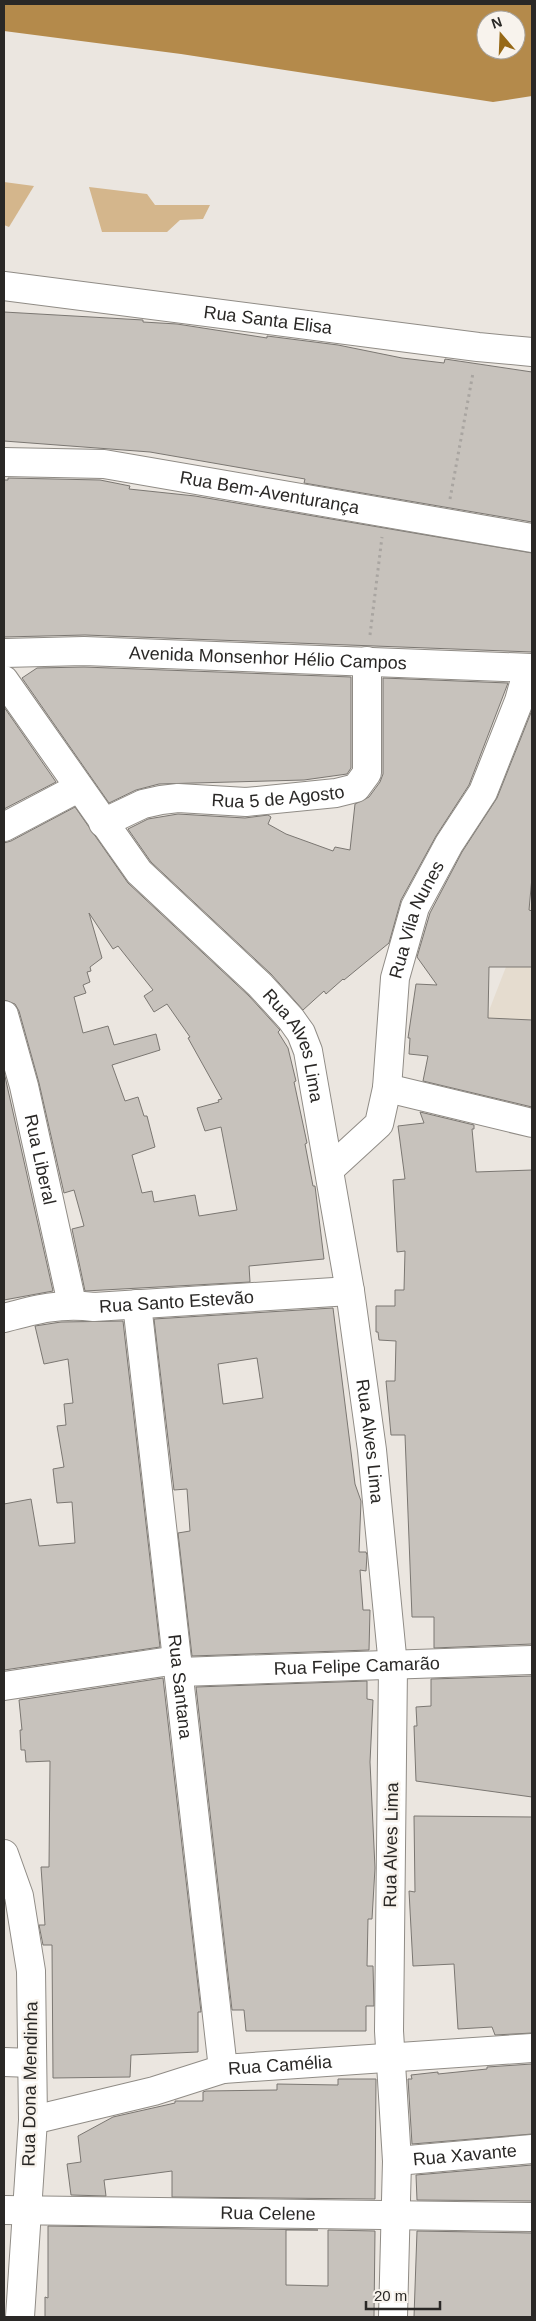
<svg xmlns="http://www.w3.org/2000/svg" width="536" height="2321" viewBox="0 0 536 2321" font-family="Helvetica,sans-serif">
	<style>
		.built { fill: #e5dccf }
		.green { fill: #d4b68c }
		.water { fill: #b48a4b; fill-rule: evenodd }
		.building { fill: #c7c2bc; stroke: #7b7772; fill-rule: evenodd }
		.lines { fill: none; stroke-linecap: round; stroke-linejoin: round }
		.minor-casing { stroke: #908c86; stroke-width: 30 }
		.major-casing { stroke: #908c86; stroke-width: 30 }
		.path { stroke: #a9a5a1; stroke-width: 3; stroke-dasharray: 2.5 4; stroke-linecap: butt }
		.minor { stroke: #fff; stroke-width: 28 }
		.major { stroke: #fff; stroke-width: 28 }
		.labels { text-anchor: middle; stroke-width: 5; stroke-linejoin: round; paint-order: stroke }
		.street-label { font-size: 18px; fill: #2a2826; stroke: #f8f3ed }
	</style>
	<rect width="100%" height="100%" fill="#ebe6e0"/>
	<path class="built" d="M 532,900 L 532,1116 L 466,1099 L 490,1008 Z"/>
	<g class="green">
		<path d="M 4,182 L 34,186 L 9,227 L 4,225 Z"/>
		<path d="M 89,187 L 147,194 L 155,205 L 210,205 L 203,219 L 180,220 L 167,232 L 102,232 Z"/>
	</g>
	<path class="water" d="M 4,4 L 532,4 L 532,96 L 493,102 L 181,54 L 4,31 ZM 486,20 L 516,20 L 516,50 L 486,50 Z"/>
	<g class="building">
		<path d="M 4,312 L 143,320 L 143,322 L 177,324 L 267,338 L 267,336 L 338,345 L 402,358 L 444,363 L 445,359 L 532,372 L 532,522 L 304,483 L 305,479 L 150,452 L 4,441 Z"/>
		<path d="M 8,478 L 100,480 L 130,486 L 129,489 L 195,496 L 532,553 L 532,652 L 85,635 L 4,637 L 4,480 L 8,480 Z"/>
		<path d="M 84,667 L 351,677 L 351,768 L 347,774 L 304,780 L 159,784 L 136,790 L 109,803 L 22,678 L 37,668 Z"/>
		<path d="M 383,678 L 508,683 L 469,785 L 436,836 L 401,900 L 389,943 L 344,980 L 343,979 L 326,994 L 324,991 L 303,1010 L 271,974 L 151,862 L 128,829 L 148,819 L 178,814 L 245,818 L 268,815 L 271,817 L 268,824 L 286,834 L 333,851 L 335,847 L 350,850 L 355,804 L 369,797 L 380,782 L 383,774 Z"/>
		<path d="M 4,707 L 56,782 L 4,809 Z"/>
		<path d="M 532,710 L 532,877 L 529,910 L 532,911 L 532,967 L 489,967 L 488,1018 L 532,1020 L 532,1107 L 423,1081 L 428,1056 L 409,1054 L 410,1038 L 408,1038 L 416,984 L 437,985 L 417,957 L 430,913 L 462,852 L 497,798 Z"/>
		<path d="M 75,807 L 128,883 L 249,996 L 280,1030 L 278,1032 L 288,1048 L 296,1081 L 294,1082 L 307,1143 L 305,1144 L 313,1186 L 315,1186 L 324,1259 L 249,1266 L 250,1282 L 85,1291 L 72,1229 L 84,1226 L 74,1190 L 64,1193 L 39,1083 L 19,1011 L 15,1004 L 4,1000 L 4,843 L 11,841 ZM 89,913 L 113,949 L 118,946 L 153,990 L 144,996 L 154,1012 L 167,1004 L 190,1037 L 188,1038 L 222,1099 L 218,1100 L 219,1102 L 197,1108 L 205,1131 L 221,1127 L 237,1210 L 199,1216 L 195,1195 L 154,1202 L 152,1191 L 142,1193 L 132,1155 L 155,1147 L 147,1116 L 144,1116 L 138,1097 L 125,1101 L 112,1065 L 160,1050 L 156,1034 L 114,1045 L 108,1026 L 83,1033 L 74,997 L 86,993 L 83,985 L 90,982 L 87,972 L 91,971 L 90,967 L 102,958 Z"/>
		<path d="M 4,1072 L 53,1291 L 4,1300 Z"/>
		<path d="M 420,1112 L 474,1125 L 474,1129 L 472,1129 L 476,1172 L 532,1170 L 532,1644 L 434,1648 L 434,1617 L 412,1617 L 405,1435 L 391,1435 L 386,1381 L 395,1381 L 396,1341 L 379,1340 L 378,1332 L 376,1332 L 376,1306 L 395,1306 L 395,1290 L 404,1290 L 405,1251 L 397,1252 L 393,1180 L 405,1179 L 398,1126 L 424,1123 Z"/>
		<path d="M 333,1308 L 355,1484 L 361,1501 L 359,1552 L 366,1552 L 367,1555 L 366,1571 L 360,1570 L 363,1610 L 370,1610 L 369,1650 L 192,1656 L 178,1533 L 190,1531 L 187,1489 L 174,1490 L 154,1319 ZM 257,1358 L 263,1398 L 223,1404 L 218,1364 Z"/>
		<path d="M 123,1321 L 160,1647 L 4,1670 L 4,1504 L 31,1499 L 39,1546 L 75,1543 L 72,1502 L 57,1503 L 53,1469 L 64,1467 L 57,1426 L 66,1425 L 64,1404 L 73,1403 L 68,1359 L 44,1364 L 35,1326 L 61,1322 Z"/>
		<path d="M 532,1676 L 532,1797 L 416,1781 L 414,1726 L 417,1726 L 416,1707 L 431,1706 L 431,1679 Z"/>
		<path d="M 163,1678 L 201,2012 L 198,2012 L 198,2052 L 131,2055 L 130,2077 L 53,2078 L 52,1945 L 43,1945 L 39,1925 L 45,1925 L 41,1867 L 49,1867 L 50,1761 L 26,1762 L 25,1750 L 21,1750 L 20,1730 L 22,1730 L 19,1700 Z"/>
		<path d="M 367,1681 L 367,1699 L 373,1700 L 370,1762 L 375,1868 L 372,1919 L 368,1919 L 367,1966 L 373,1966 L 374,2006 L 366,2006 L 366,2031 L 246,2031 L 244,2010 L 232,2010 L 196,1687 Z"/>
		<path d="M 414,1816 L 532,1817 L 532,2033 L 495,2035 L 492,2027 L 458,2029 L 454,1964 L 413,1966 L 409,1891 L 415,1892 Z"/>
		<path d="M 532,2064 L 532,2134 L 412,2144 L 408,2079 L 412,2079 L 411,2075 L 438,2072 L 438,2074 L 487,2069 L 487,2067 Z"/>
		<path d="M 338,2079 L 376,2079 L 375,2199 L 172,2197 L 172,2171 L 104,2180 L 106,2196 L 71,2195 L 67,2164 L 81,2162 L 78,2136 L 113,2117 L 175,2103 L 175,2101 L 203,2101 L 203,2092 L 206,2091 L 277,2090 L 277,2084 L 338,2085 Z"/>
		<path d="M 532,2165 L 532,2201 L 417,2200 L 416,2175 Z"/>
		<path d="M 48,2226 L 318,2230 L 286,2230 L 286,2285 L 328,2286 L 328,2230 L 375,2231 L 374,2317 L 45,2317 L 45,2297 L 48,2298 Z"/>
		<path d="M 417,2231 L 532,2233 L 532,2317 L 414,2317 Z"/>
	</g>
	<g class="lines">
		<g class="minor-casing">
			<g id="minor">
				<path id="s1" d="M 4,462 L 104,464 L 532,538"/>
				<path id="s2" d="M 4,653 L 84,651 L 532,668"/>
				<path id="s3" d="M 4,680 L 139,872 L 260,985 L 291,1019 L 301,1033 L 308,1051 L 350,1291 L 372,1450 L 393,1666 L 389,2031 L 397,2161 L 393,2317"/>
				<path id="s4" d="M 103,823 L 143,804 L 161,800 L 178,798 L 246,802 L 336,793 L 356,788 L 367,773 L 367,661"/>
				<path d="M 4,827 L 78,788"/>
				<path id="s5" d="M 4,1015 L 24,1086 L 72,1304"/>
				<path d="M 387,1088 L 532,1123"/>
				<path id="s6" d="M 330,1169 L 379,1124 L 387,1088 L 395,978 L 415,907 L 449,844 L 483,792 L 519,701 L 528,669"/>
				<path id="s7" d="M 137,1304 L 223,2069"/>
				<path id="s8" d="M 4,1318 C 37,1309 60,1303 94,1307 L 350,1291"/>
				<path id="s9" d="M 179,1672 L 532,1660"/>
				<path d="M 4,1686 L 177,1660"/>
				<path d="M 4,1854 L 19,1896 L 31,1971 L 33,2120 L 20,2317"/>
				<path d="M 4,2062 L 32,2063"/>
				<path id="s10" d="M 33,2120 L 154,2091 L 223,2069 L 532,2048"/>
				<path id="s11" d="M 397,2161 L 532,2149"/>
				<path id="s12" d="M 4,2210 L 532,2217"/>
			</g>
		</g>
		<g class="major-casing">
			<g id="major">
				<path id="s13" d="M 4,286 L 478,347 L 532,352"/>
			</g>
		</g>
		<g class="path">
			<path d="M 450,499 L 473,373"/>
			<path d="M 370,635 L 382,537"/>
		</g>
		<use href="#minor" class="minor"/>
		<use href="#major" class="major"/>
	</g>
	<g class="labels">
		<g class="street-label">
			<text dy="6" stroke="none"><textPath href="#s13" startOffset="266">Rua Santa Elisa</textPath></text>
			<text dy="6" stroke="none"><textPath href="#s1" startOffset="268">Rua Bem-Aventurança</textPath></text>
			<text dy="6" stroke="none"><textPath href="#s2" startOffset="264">Avenida Monsenhor Hélio Campos</textPath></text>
			<text dy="6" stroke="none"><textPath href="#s4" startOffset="180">Rua 5 de Agosto</textPath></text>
			<text dy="6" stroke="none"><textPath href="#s6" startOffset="276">Rua Vila Nunes</textPath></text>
			<text dy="6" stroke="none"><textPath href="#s3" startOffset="472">Rua Alves Lima</textPath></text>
			<text dy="6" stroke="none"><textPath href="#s5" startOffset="149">Rua Liberal</textPath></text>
			<text dy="6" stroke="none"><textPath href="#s8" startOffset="174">Rua Santo Estevão</textPath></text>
			<text dy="6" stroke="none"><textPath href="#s3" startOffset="878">Rua Alves Lima</textPath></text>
			<text dy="6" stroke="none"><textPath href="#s9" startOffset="178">Rua Felipe Camarão</textPath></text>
			<text dy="6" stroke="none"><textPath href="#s7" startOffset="385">Rua Santana</textPath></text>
			<text transform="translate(391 1845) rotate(-89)" y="6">Rua Alves Lima</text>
			<text dy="6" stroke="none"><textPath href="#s10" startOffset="254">Rua Camélia</textPath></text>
			<text transform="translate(30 2084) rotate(-89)" y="6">Rua Dona Mendinha</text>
			<text dy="6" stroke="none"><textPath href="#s11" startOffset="68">Rua Xavante</textPath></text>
			<text dy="6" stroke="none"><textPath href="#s12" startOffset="264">Rua Celene</textPath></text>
		</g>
	</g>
	<rect width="536" height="2321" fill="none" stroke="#2a2826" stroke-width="10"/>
	<g transform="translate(501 35) rotate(341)"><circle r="24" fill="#f8f3ed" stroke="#a6a29d"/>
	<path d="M0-4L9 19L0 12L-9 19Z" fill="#966816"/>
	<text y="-8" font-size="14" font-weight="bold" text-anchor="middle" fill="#2a2826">N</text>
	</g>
	<path d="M366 2301v8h74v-8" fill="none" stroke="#2a2826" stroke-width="2.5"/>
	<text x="374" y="2301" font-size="15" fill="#2a2826" stroke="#f8f3ed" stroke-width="4" paint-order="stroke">20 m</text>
</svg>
